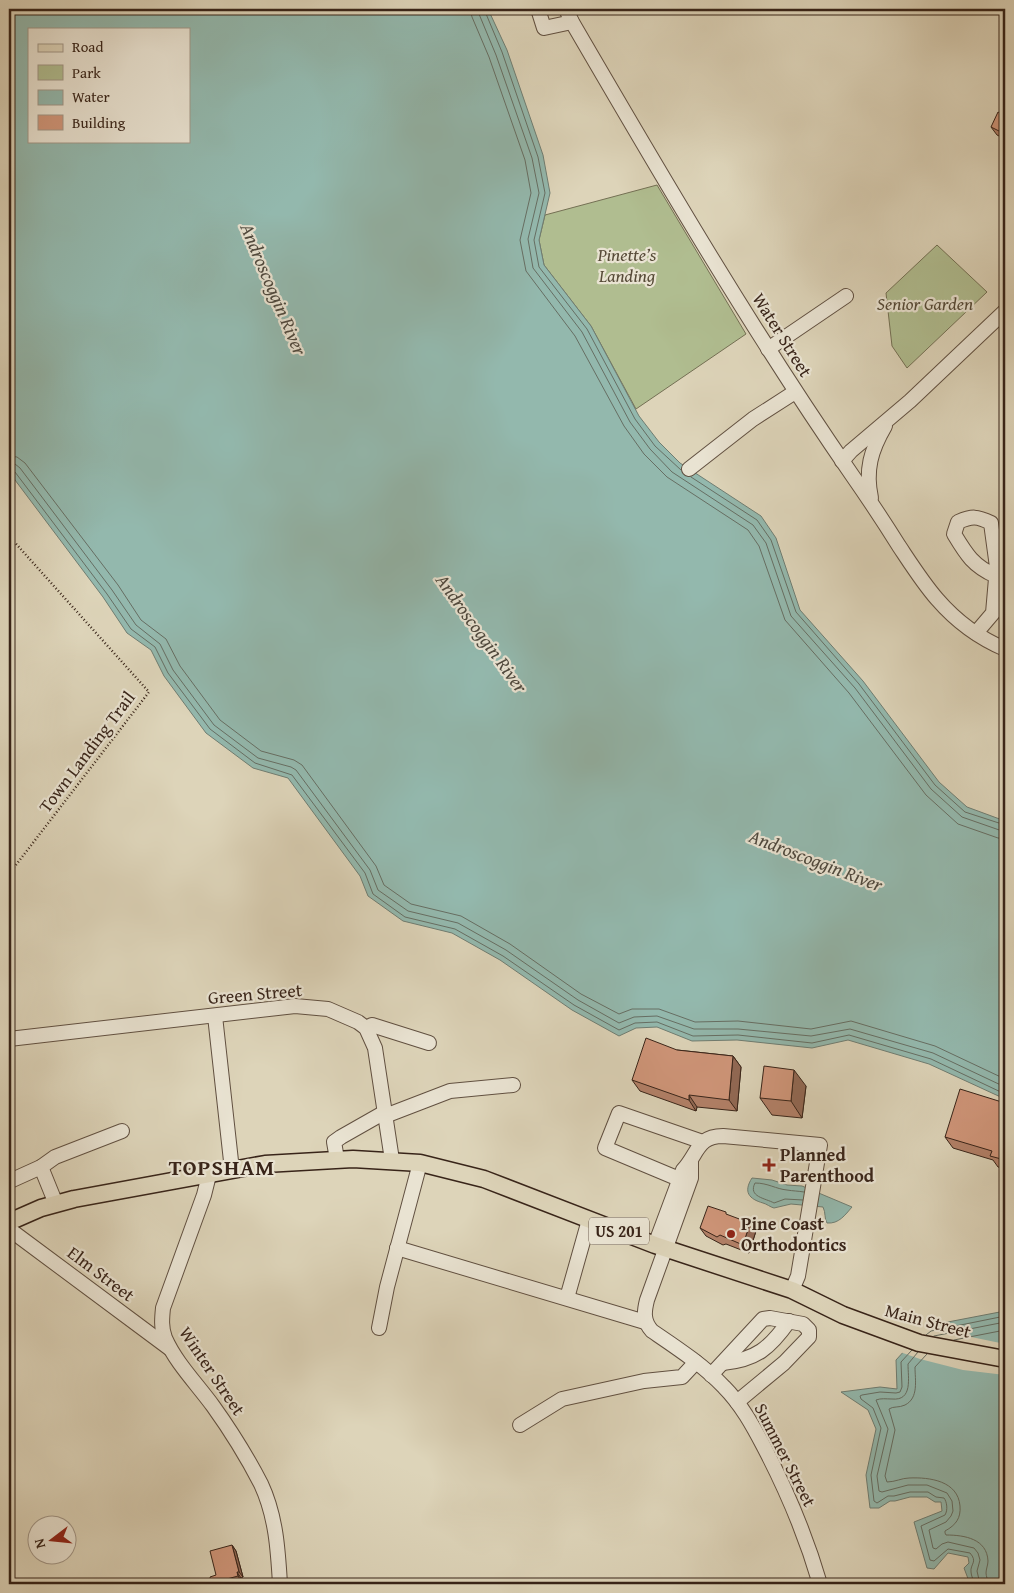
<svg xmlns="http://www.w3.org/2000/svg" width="1014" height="1593" viewBox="0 0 1014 1593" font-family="'Gentium Book Plus',serif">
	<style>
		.green { fill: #b0bd90; stroke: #747054 }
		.water { fill: #93b8ad; stroke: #6f7d72; fill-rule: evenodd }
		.pier { fill: #ddd4b9 }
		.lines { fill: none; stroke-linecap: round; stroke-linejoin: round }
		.shore { stroke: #666e63; stroke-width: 1 }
		.minor-casing { stroke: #615041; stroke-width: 16 }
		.major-casing { stroke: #382419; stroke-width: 19 }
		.path { stroke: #382419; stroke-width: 2.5; stroke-dasharray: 1 2.5; stroke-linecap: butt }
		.minor { stroke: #e9e3d2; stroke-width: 14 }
		.major { stroke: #ddd4b9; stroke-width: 16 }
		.wall { fill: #b38169; stroke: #382419 }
		.shaded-wall { fill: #926955; stroke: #382419 }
		.building { fill: #d0967a; stroke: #382419 }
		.poi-dot { fill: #8f2418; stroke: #e9e3d2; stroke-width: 2 }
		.labels { text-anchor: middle; stroke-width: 4.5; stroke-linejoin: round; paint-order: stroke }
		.shield { fill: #e9e3d2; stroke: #6d5d50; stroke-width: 1 }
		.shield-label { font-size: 16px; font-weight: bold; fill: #382419 }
		.park-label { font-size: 18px; font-style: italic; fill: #564a37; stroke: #e9e3d2 }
		.street-label { font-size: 18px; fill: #382419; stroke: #e9e3d2 }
		.poi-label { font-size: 18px; font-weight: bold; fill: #382419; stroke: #e9e3d2; text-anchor: start }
		.water-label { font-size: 19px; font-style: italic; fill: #4f493e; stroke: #e9e3d2 }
		.district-label { font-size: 22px; font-weight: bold; letter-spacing: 1px; fill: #382419; stroke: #e9e3d2 }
	</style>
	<rect width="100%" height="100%" fill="#ddd4b9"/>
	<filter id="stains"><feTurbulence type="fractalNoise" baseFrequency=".004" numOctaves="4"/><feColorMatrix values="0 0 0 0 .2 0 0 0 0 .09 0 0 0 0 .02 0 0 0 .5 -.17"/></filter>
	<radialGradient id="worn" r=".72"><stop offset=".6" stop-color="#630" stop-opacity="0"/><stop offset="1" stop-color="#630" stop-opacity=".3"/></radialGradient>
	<g class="green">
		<path d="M 657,185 L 746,334 L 636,409 L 591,326 L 544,265 L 539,240 L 545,215 Z"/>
		<path d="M 937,245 L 987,292 L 907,368 L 892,346 L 886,293 Z"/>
	</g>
	<g class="water">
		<path d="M 9,9 L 488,9 L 507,50 L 543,155 L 550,193 L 539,240 L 544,265 L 591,326 L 639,416 L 659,442 L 680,463 L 761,516 L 776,538 L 800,610 L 863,681 L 939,782 L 967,807 L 1005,821 L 1005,1099 L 929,1064 L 848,1040 L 812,1048 L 737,1040 L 692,1041 L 657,1027 L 636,1028 L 619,1036 L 572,1010 L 500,960 L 452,933 L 403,921 L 368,896 L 360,876 L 288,778 L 253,768 L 206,733 L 164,676 L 151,650 L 127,633 L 103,597 L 9,472 ZM 29,29 L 189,29 L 189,141 L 29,141 Z"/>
		<path d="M 752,1178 L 772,1180 L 787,1185 L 802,1186 L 852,1207 C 845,1215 839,1224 827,1223 C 824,1218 826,1213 823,1207 L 791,1204 L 774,1208 C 770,1207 767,1204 763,1203 C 749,1199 743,1192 752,1178 Z"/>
		<path d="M 1005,1311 L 1005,1584 L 970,1584 L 964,1568 L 969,1563 L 968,1557 L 948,1553 L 934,1569 L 927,1568 L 914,1522 L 942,1511 L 941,1502 L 935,1502 L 927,1497 L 910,1497 L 895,1501 L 890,1501 L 879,1508 L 870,1508 L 866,1475 L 876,1429 L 868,1410 L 841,1392 L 880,1387 L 897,1389 L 896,1360 L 927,1326 Z"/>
	</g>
	<path class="pier" d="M 923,1327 L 1005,1344 L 1005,1375 L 963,1370 L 920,1359 L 900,1352 Z"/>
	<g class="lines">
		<g class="shore">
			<path d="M 470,9 L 472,17 L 489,57 L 525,160 L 531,193 L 520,240 L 526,271 L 575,336 L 624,426 L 644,454 L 667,477 L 748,530 L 759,546 L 785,620 L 849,693 L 926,795 L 958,824 L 998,838 L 1005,839"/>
			<path d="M 478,9 L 479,14 L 496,55 L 532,158 L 539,193 L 528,239 L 533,268 L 582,332 L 630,422 L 650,449 L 672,472 L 753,525 L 766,543 L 791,616 L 855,688 L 931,789 L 962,817 L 1005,832"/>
			<path d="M 484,9 L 502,52 L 538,157 L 545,193 L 534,240 L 539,267 L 587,329 L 635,419 L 655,446 L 681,470"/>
			<path d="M 9,456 L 17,457 L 25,463 L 118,585 L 141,620 L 166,639 L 180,666 L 220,720 L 261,751 L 294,760 L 302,765 L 376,866 L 384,885 L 411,904 L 461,916 L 510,944 L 581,994 L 619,1014 L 632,1009 L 659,1009 L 695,1022 L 738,1021 L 811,1029 L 851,1021 L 935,1046 L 1005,1079"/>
			<path d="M 9,464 L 15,464 L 20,468 L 112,590 L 136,625 L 160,644 L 173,670 L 214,725 L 258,758 L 291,767 L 296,770 L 370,870 L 378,890 L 408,911 L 458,923 L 506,950 L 578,1000 L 619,1023 L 634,1017 L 657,1016 L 694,1029 L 738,1029 L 811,1036 L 850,1029 L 933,1053 L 1005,1087"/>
			<path d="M 9,470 L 15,472 L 107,594 L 131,629 L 155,647 L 168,673 L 210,729 L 255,763 L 292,775 L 365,873 L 373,894 L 405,917 L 455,929 L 503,956 L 574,1005 L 619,1030 L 635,1023 L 657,1022 L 693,1036 L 738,1035 L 812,1043 L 849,1035 L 931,1059 L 1005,1094"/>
			<path d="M 691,477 L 757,520 L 771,540 L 796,612 L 859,684 L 935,785 L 965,812 L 1005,825"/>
			<path d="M 803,1200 L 785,1199 L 774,1203 C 765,1198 748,1197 755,1183 C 768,1183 776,1189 787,1190 C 793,1191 798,1191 804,1192"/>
			<path d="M 926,1335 L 931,1331 L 1005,1316"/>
			<path d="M 934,1336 L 1005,1322"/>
			<path d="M 954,1340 L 1005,1330"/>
			<path d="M 912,1350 L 901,1362 L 902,1387 L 900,1392 L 896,1393 L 880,1392 L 862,1395 L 860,1396 L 861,1399 L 873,1408 L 881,1428 L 871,1475 L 874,1501 L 877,1503 L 888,1496 L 894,1496 L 910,1492 L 928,1492 L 936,1497 L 944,1498 C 947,1502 948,1510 945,1515 L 921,1526 L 930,1560 L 934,1561 L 948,1549 L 970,1553 C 978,1562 970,1564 971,1572 C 971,1576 974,1580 974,1584"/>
			<path d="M 918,1352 L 908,1364 C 908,1378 913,1401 892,1399 C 886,1399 881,1398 876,1400 L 888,1429 L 877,1476 L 879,1491 L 882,1492 L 908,1485 L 927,1485 L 947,1493 L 952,1501 L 953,1511 L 951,1516 L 946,1522 L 929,1530 L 933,1548 L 936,1549 L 942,1544 L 948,1542 L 974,1548 L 978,1553 L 980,1560 L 977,1571 L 980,1584"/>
			<path d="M 927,1354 L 915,1367 C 915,1380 919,1398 905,1405 C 899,1408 893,1406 889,1409 L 895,1430 L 885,1476 L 887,1482 C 895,1482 902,1478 909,1478 C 930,1477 958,1481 960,1506 C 961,1518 956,1525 945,1531 L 945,1533 L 946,1535 C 965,1535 987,1539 988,1561 C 988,1565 986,1569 986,1573 C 986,1576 988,1580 988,1584"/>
		</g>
		<g class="minor-casing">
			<g id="minor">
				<path d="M 538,9 L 544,28 L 572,22"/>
				<path d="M 566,9 L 572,22 C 661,175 751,329 852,475 C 868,498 884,522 899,546 C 911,564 923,583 937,599 C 956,621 979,638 1005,649"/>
				<path d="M 768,349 L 846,296"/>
				<path d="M 842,461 L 851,451 L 910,401 L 1005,311"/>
				<path d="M 689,469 L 753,419 L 795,392"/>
				<path d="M 871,498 C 865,470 871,450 885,426"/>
				<path d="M 976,633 L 993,613 L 997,567 L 991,523 C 977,516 972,516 958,522 L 954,534 C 966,554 973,566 996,576"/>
				<path d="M 215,1016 L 232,1170"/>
				<path d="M 366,1028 L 372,1025 L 429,1043"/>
				<path d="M 9,1039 L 295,1006 L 328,1009 L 358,1022 L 366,1028 L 375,1048 L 392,1160"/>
				<path d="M 385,1116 L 450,1091 L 513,1085"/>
				<path d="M 337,1159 L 334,1142 L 341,1137 L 385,1112"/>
				<path d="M 691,1162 L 691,1178 L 647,1300 C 644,1312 643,1321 652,1331 C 677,1348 703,1365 724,1387 C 741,1404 753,1426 764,1447 C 787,1491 806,1536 820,1584"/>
				<path d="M 41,1167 L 56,1204"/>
				<path d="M 209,1175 L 204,1195 L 163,1308 C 162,1318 161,1328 165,1338 C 176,1363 197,1384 213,1406 C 231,1431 247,1457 261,1484 C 276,1516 278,1550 280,1584"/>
				<path d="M 679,1179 L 605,1148 L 619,1113 L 703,1142"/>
				<path d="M 10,1181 L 41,1167 L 55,1157 L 122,1131"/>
				<path d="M 9,1229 L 169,1348"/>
				<path d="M 655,1245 L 683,1170 C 698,1154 697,1136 723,1136 L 820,1145 L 798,1276 L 792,1290"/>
				<path d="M 397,1248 L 645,1322"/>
				<path d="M 567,1298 L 589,1220"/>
				<path d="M 379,1328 L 387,1287 L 420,1163"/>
				<path d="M 723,1363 C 756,1360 770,1348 789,1321"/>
				<path d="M 711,1375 L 763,1319 L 770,1318 L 803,1324 L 809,1330 L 809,1337 L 784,1363 L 737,1402"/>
				<path d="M 520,1425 L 562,1399 L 644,1381 L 682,1377 L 696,1362"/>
			</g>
		</g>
		<g class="major-casing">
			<path id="major" d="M 9,1222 L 41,1208 L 74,1199 L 265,1164 L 353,1159 L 420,1163 L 484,1179 L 655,1245 L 792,1290 L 843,1315 L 919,1343 L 1005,1359"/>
		</g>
		<path class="path" d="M 9,536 L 149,692 L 9,874"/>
		<use href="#minor" class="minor"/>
		<use href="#major" class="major"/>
	</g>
	<g class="wall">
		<path d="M 1005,116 L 1005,139 L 997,135 L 991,127 Z"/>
		<path d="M 677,1050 L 733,1056 L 741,1067 L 737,1111 L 697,1107 L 696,1111 L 640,1091 L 632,1080 Z"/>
		<path d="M 806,1086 L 802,1118 L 772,1115 L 760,1098 Z"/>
		<path d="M 1005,1103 L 1005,1169 L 998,1167 L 993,1160 L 953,1148 L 945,1137 Z"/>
		<path d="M 727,1215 L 756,1231 L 749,1253 L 726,1244 L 723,1245 L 706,1236 L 700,1228 Z"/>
		<path d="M 232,1545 L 236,1551 L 243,1577 L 241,1578 L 242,1582 L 233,1584 L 212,1584 Z"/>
	</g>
	<g class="shaded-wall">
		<path d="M 733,1056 L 741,1067 L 737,1111 L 729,1100 Z"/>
		<path d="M 794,1070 L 806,1086 L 802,1118 L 791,1101 Z"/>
		<path d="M 689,1095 L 697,1107 L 696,1111 L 689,1100 Z"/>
		<path d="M 9,1139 L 13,1145 L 9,1152 Z"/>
		<path d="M 750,1223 L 756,1231 L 749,1253 L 743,1245 Z"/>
		<path d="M 232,1545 L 236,1551 L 243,1577 L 239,1572 Z"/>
		<path d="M 237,1572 L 241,1578 L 242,1582 L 238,1576 Z"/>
	</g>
	<g class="building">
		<path d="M 998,112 L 1005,116 L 1005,134 L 991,127 Z"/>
		<path d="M 646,1038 L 677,1050 L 733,1056 L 729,1100 L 689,1095 L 689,1100 L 632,1080 Z"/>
		<path d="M 764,1066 L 794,1070 L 791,1101 L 760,1098 Z"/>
		<path d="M 960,1089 L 1005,1103 L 1005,1160 L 990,1156 L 992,1151 L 945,1137 Z"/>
		<path d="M 708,1206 L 726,1212 L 726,1214 L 750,1223 L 743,1245 L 720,1235 L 717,1237 L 700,1228 Z"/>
		<path d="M 232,1545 L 239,1572 L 237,1572 L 238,1576 L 227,1579 L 229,1584 L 212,1584 L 210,1577 L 216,1575 L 210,1551 Z"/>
	</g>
	<g class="poi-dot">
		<path d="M766.5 1157.5h5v5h5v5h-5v5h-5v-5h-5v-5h5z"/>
		<circle cx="731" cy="1234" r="5"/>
	</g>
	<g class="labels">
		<rect class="shield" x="589" y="1217.5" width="60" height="27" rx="4"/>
		<g class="shield-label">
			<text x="619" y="1237">US 201</text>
		</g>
		<g class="park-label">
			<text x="627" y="261">Pinette’s<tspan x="627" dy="21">Landing</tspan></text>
			<text x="925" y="310">Senior Garden</text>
		</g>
		<g class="street-label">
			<text transform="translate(782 335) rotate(58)" y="6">Water Street</text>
			<text transform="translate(87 752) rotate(-53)" y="6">Town Landing Trail</text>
			<text transform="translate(255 994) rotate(-5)" y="6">Green Street</text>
			<text transform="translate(101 1274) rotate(37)" y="6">Elm Street</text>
			<text transform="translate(928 1321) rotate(15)" y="6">Main Street</text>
			<text transform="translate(212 1371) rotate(56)" y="6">Winter Street</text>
			<text transform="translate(785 1455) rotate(63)" y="6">Summer Street</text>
		</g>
		<g class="poi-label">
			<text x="780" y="1161">Planned<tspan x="780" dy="21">Parenthood</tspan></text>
			<text x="741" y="1230">Pine Coast<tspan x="741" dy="21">Orthodontics</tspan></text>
		</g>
		<g class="water-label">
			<text transform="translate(274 289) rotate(67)" y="7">Androscoggin River</text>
			<text transform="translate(482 633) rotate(54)" y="7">Androscoggin River</text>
			<text transform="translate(816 860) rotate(21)" y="7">Androscoggin River</text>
		</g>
		<g class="district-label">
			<text x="222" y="1175">TOPSHAM</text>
		</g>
	</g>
	<rect width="1014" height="1593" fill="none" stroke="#ddd4b9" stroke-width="30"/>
	<rect x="10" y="10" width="994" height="1573" fill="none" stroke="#382419" stroke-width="2.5"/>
	<rect x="15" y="15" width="984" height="1563" fill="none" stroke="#382419"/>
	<rect x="28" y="28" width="162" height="115" fill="#e9e3d2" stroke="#a29788"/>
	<rect x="38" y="44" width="25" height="8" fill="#ddd4b9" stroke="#a29788"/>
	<text x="72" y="52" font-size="15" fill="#382419">Road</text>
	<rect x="38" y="65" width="25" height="15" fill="#b0bd90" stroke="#a29788"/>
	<text x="72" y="78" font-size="15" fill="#382419">Park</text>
	<rect x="38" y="90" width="25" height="15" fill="#93b8ad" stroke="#a29788"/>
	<text x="72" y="102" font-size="15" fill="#382419">Water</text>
	<rect x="38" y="115" width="25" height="15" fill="#d0967a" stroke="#a29788"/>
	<text x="72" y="128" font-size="15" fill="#382419">Building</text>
	<g transform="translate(52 1540) rotate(254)"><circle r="24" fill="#e9e3d2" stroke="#a29788"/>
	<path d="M0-4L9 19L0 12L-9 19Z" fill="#8f2418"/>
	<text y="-8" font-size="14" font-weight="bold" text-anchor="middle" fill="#382419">N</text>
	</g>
	<rect width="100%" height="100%" filter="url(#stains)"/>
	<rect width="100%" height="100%" fill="url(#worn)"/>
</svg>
